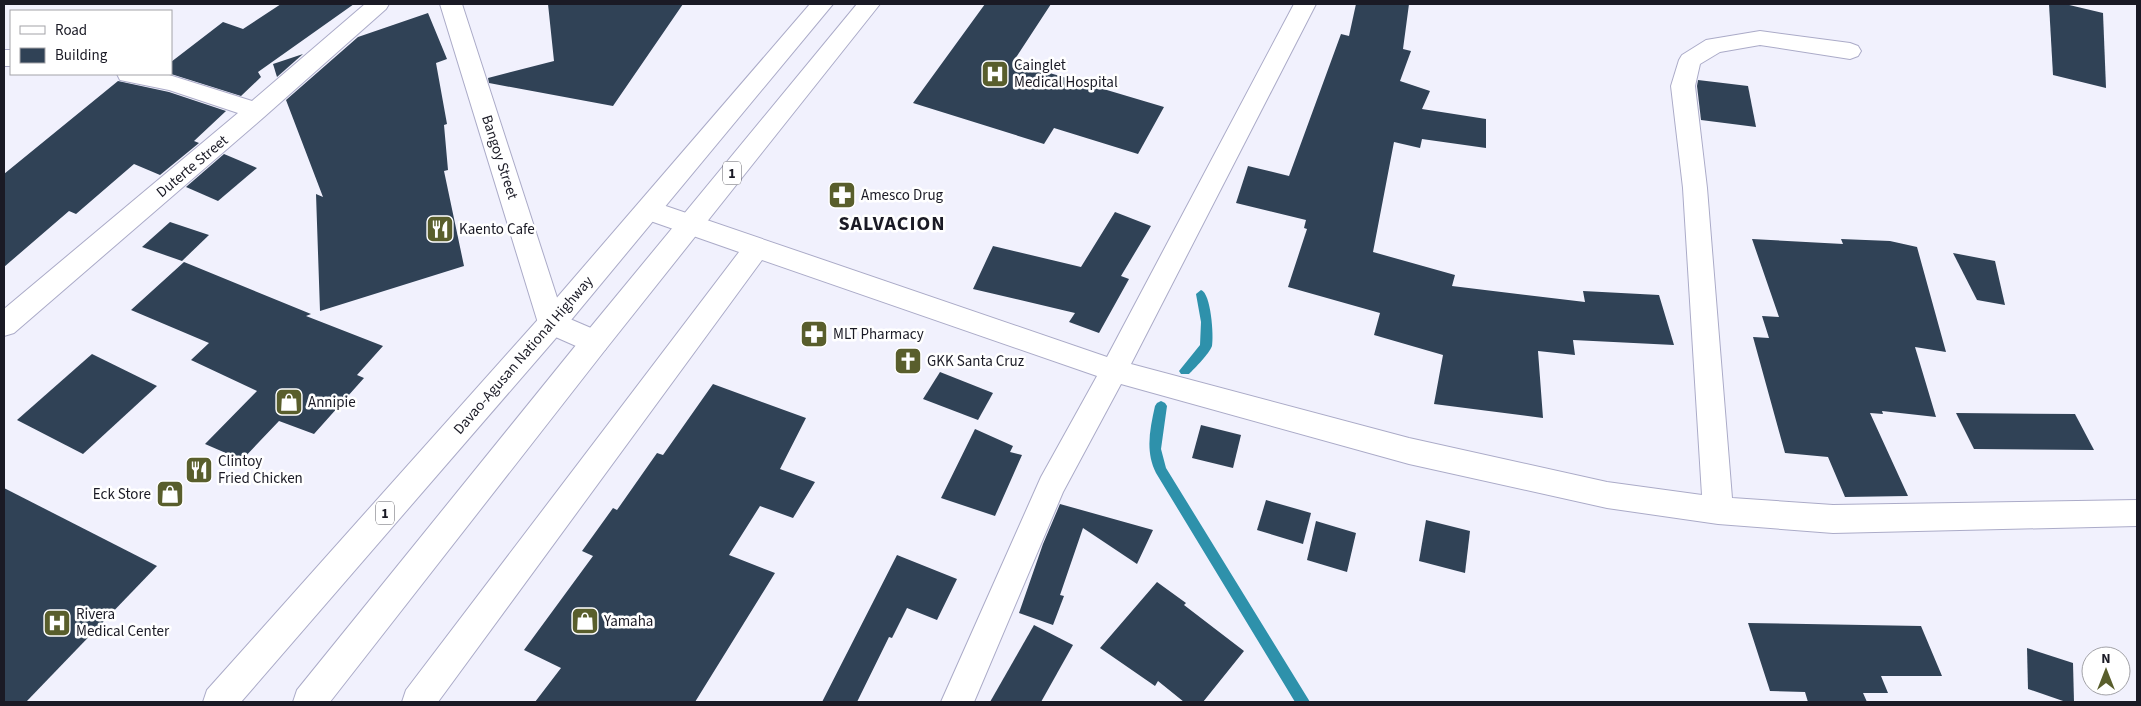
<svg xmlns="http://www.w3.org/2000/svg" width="2141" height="706" viewBox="0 0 2141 706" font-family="'Source Sans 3',sans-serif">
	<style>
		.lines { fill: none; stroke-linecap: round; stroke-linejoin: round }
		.stream { fill: #2e91ab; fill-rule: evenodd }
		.building { fill: #304256 }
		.minor-casing { stroke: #ababc8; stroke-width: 2 }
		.highway-casing { stroke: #ababc8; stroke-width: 2 }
		.minor { fill: #fff; fill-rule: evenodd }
		.highway { fill: #fff; fill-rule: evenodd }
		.labels { text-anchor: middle; stroke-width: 5; stroke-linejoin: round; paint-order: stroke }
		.shield { fill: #fff; stroke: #5f5f66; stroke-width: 1 }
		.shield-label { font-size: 14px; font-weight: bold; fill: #1a1a25 }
		.poi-label { font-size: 15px; fill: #1a1a25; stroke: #fff; text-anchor: start }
		.street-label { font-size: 15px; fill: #1a1a25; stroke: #fff }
		.district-label { font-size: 20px; font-weight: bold; letter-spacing: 1px; fill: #1a1a25; stroke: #fff }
	</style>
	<rect width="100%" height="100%" fill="#f1f1fd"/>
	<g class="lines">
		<g class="stream">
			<path d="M 1201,290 C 1211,293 1214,336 1212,346 C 1209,354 1195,368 1189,374 L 1181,374 L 1179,371 L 1200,345 L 1201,322 L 1196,294 Z"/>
			<path d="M 1161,401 L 1165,403 L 1167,406 L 1161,449 L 1166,468 L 1310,702 L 1295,702 L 1156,473 C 1145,451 1150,429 1155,406 L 1157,403 Z"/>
		</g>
	</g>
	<g class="building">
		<path d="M 281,4 L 354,4 L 258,72 L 261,77 L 241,96 L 171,74 L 171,62 L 223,22 L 243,29 Z"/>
		<path d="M 548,4 L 683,4 L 613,106 L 489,83 L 488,78 L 554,61 Z"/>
		<path d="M 985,4 L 1051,4 L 1013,62 L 1164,107 L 1138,154 L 1054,128 L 1044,144 L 913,103 Z"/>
		<path d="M 1356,4 L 1409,4 L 1403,49 L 1411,51 L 1400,81 L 1430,91 L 1422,109 L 1486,119 L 1486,148 L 1422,139 L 1420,148 L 1394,142 L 1373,252 L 1455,275 L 1452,286 L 1585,302 L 1583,291 L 1659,295 L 1674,345 L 1573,340 L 1575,355 L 1538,351 L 1543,418 L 1434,404 L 1443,355 L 1374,335 L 1380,313 L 1288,287 L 1307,229 L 1304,228 L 1306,220 L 1236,203 L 1248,166 L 1289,176 L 1341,34 L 1349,36 Z"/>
		<path d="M 2049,4 L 2065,4 L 2103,13 L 2106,88 L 2053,75 Z"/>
		<path d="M 428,13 L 447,59 L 436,63 L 447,124 L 444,125 L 448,170 L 444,171 L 464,266 L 320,311 L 316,194 L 323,197 L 286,100 L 358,37 Z"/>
		<path d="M 303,54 L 277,77 L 273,64 Z"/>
		<path d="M 1698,80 L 1748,86 L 1756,127 L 1701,120 L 1697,86 Z"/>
		<path d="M 118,81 L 169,92 L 226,111 L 194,141 L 199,143 L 160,175 L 134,164 L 76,214 L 69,211 L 4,267 L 4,174 Z"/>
		<path d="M 224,154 L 257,168 L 218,201 L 186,187 Z"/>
		<path d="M 1115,212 L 1151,226 L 1121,276 L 1129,279 L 1099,333 L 1069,322 L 1075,313 L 973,289 L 993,246 L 1081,267 Z"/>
		<path d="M 170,222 L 209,235 L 182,261 L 142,247 Z"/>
		<path d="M 1752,239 L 1843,244 L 1841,239 L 1890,241 L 1917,247 L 1946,352 L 1915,347 L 1936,417 L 1882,411 L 1883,414 L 1870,413 L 1908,496 L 1845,497 L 1828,457 L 1785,453 L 1753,337 L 1769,338 L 1762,316 L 1779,317 Z"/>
		<path d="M 1953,253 L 1995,261 L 2005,305 L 1977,300 Z"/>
		<path d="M 184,262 L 311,314 L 306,316 L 383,346 L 357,375 L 364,378 L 314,434 L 279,421 L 242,460 L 205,444 L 257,391 L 191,360 L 209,343 L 131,310 Z"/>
		<path d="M 92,354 L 157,386 L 83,454 L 17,420 Z"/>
		<path d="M 940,372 L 993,393 L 978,420 L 923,399 Z"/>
		<path d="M 713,384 L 806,418 L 780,469 L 815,482 L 793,518 L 760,506 L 729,555 L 775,573 L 695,702 L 535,702 L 561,668 L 524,650 L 593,556 L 582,551 L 613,508 L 617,510 L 657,453 L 663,455 Z"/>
		<path d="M 1956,413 L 2075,414 L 2094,450 L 1974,449 Z"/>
		<path d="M 1201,425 L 1241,435 L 1233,468 L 1192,458 Z"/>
		<path d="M 975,429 L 1013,446 L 1010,452 L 1022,455 L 995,516 L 941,498 Z"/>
		<path d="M 4,488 L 157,566 L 26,702 L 4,702 Z"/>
		<path d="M 1266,500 L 1311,513 L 1303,544 L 1257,530 Z"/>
		<path d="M 1060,504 L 1153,530 L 1137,564 L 1083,528 L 1060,595 L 1064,596 L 1053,625 L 1019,613 L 1043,544 Z"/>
		<path d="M 1426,520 L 1470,531 L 1465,573 L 1419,561 Z"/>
		<path d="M 1316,521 L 1356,533 L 1347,572 L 1307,560 Z"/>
		<path d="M 897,555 L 957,579 L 937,620 L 907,608 L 892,638 L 889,637 L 857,702 L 822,702 Z"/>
		<path d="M 1157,582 L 1186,603 L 1184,605 L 1244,651 L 1203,702 L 1184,702 L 1158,681 L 1155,686 L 1100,648 Z"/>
		<path d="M 1748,623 L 1921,626 L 1942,676 L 1881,676 L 1888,693 L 1863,693 L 1867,702 L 1808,702 L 1805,692 L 1770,691 Z"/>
		<path d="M 1034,625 L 1073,645 L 1041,702 L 990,702 Z"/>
		<path d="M 2027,648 L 2073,663 L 2074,702 L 2066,702 L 2028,689 Z"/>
	</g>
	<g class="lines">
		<g class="minor-casing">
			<g id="minor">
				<path d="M 365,4 L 389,4 L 386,9 L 264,117 L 14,333 L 4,336 L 4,309 L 238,113 L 169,90 L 120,80 L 117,74 L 166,74 L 252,101 Z"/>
				<path d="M 440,4 L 462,4 L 563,316 L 605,334 L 609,342 L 605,350 L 595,353 L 585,350 L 542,331 L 538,323 Z"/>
				<path d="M 1294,4 L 1316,4 L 1131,364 L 1409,438 L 1607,482 L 1702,495 L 1683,188 L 1671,86 L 1679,60 L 1682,55 L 1706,40 L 1760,31 L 1850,43 L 1858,46 L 1861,51 L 1858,56 L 1850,59 L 1760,45 L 1720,52 L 1700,64 L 1695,86 L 1707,188 L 1732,498 L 1833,505 L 2137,500 L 2137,526 L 1833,533 L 1718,524 L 1607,508 L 1409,464 L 1121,384 L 1063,492 L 974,702 L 941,702 L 1041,477 L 1097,376 L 762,260 L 438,702 L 402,702 L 406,690 L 739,252 L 639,217 L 635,210 L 639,203 L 648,201 L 657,203 L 1107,357 Z"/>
				<rect x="4" y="50" width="7" height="16"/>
			</g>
		</g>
		<g class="highway-casing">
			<g id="highway">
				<path d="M 810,4 L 833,4 L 562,331 L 241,702 L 203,702 L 207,690 L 542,315 Z"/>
				<path d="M 857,4 L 880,4 L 605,350 L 330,702 L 293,702 L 297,690 L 585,334 Z"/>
			</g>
		</g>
		<use href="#minor" class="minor"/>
		<use href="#highway" class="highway"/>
	</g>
	<defs>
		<g id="hospital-square" transform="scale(1.4375)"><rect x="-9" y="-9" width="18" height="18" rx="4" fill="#595e2c" stroke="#fff"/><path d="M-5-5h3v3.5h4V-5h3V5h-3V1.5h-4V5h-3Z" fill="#fff"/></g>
		<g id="pharmacy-square" transform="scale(1.4375)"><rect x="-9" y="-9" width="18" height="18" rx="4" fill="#595e2c" stroke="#fff"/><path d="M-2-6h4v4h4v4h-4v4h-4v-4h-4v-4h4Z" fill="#fff"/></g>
		<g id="restaurant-square" transform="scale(1.4375)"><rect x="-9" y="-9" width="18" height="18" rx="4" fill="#595e2c" stroke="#fff"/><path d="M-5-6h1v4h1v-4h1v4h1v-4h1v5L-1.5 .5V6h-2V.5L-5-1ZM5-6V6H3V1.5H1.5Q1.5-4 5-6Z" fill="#fff"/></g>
		<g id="church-square" transform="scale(1.4375)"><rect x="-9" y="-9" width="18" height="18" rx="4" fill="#595e2c" stroke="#fff"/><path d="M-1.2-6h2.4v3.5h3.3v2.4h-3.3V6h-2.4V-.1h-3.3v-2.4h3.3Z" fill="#fff"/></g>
		<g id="shop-square" transform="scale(1.4375)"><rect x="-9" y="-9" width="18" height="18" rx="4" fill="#595e2c" stroke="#fff"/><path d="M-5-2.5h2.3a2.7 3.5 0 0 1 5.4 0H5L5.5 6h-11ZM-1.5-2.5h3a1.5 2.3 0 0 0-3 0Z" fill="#fff"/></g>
	</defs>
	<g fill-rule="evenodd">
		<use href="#hospital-square" x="995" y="74"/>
		<use href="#pharmacy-square" x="842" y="195"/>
		<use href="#restaurant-square" x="440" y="229"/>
		<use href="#pharmacy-square" x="814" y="334"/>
		<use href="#church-square" x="908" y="361"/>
		<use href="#shop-square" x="289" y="402"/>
		<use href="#restaurant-square" x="199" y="470"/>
		<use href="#shop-square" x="170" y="494"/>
		<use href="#shop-square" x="585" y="621"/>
		<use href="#hospital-square" x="57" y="623"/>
	</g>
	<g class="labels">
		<g class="shield">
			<rect x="723" y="161.5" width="18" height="23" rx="4"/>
			<rect x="376" y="501.5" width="18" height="23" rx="4"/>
		</g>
		<g class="shield-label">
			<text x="732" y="178">1</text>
			<text x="385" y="518">1</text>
		</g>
		<g class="poi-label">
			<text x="1014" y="70">Cainglet<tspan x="1014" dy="17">Medical Hospital</tspan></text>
			<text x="861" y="200">Amesco Drug</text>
			<text x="459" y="234">Kaento Cafe</text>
			<text x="833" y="339">MLT Pharmacy</text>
			<text x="927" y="366">GKK Santa Cruz</text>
			<text x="308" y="407">Annipie</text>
			<text x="218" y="466">Clintoy<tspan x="218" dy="17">Fried Chicken</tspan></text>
			<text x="151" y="499" text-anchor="end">Eck Store</text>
			<text x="76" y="619">Rivera<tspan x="76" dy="17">Medical Center</tspan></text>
			<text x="604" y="626">Yamaha</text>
		</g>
		<g class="street-label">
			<text transform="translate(500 157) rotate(72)" y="5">Bangoy Street</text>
			<text transform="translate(192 166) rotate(-40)" y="5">Duterte Street</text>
			<text transform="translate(523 355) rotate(-49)" y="5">Davao-Agusan National Highway</text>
		</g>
		<g class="district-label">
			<text x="892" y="230">SALVACION</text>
		</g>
	</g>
	<rect width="2141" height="706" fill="none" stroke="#1a1a25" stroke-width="10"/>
	<rect x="10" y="10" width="162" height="65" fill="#ffffff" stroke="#a3a3a8"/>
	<rect x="20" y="26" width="25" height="8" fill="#ffffff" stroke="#a3a3a8"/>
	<text x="55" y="35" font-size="15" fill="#1a1a25">Road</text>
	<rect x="20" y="48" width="25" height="15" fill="#304256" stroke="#a3a3a8"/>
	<text x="55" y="60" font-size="15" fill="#1a1a25">Building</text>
	<g transform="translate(2106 671)"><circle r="24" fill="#ffffff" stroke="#a3a3a8"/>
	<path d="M0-4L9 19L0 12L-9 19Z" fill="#595e2c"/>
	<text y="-8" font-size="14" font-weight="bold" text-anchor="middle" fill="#1a1a25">N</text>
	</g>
</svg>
